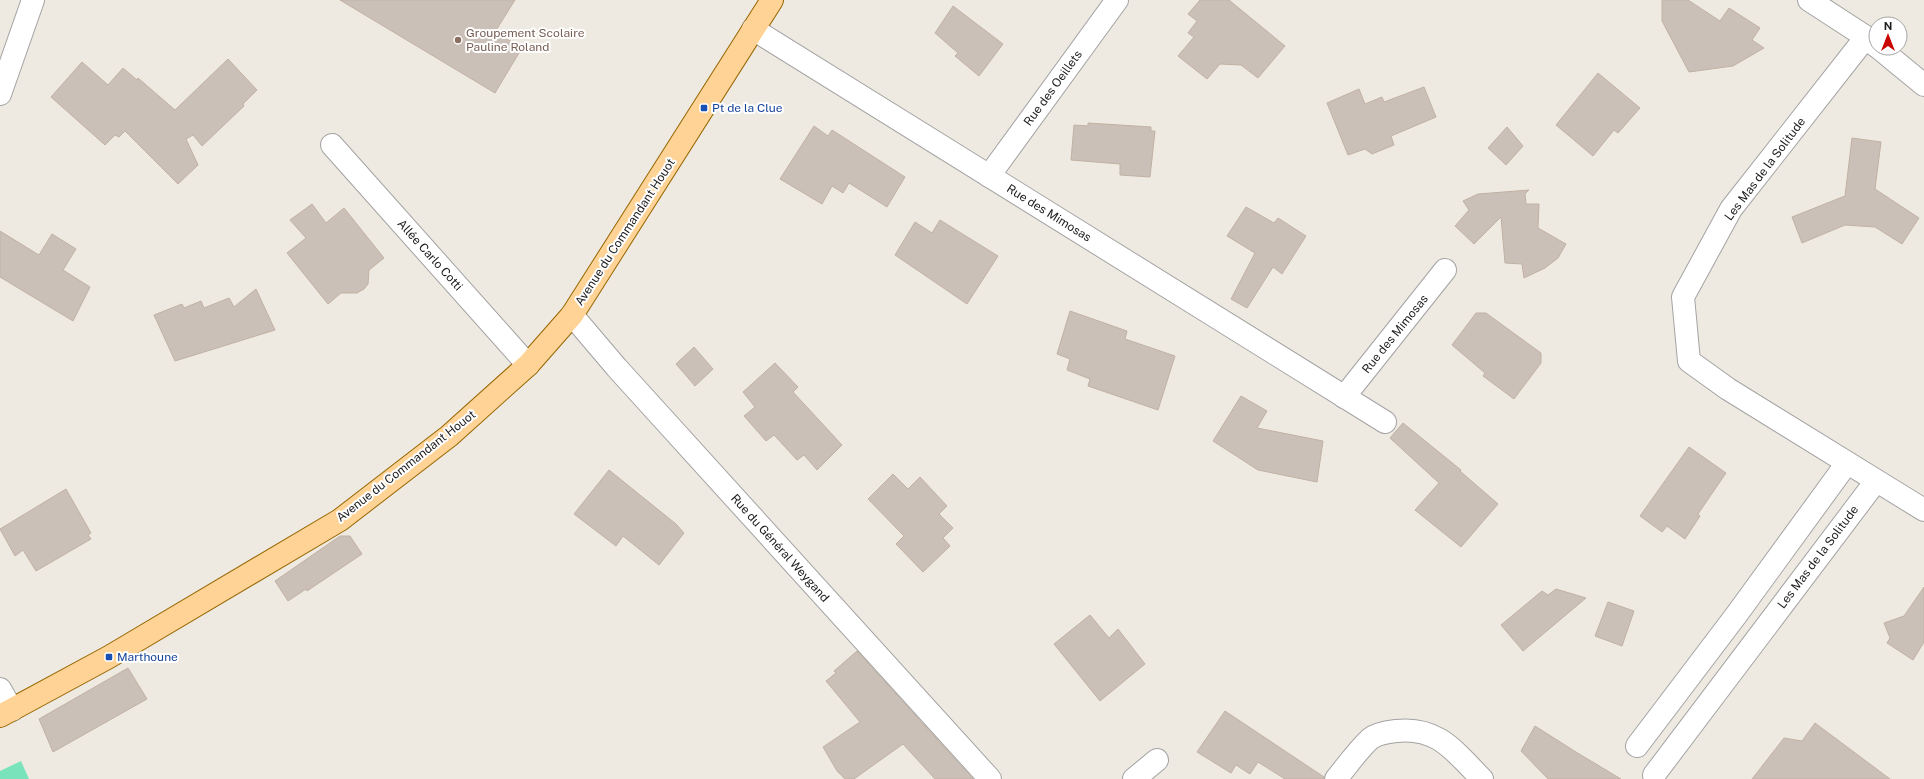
<svg xmlns="http://www.w3.org/2000/svg" width="1924" height="779" viewBox="0 0 1924 779" font-family="'Public Sans',sans-serif">
	<style>
		.pitch { fill: #79e4bc }
		.building { fill: #cbc0b7; stroke: #c1b1a3 }
		.lines { fill: none; stroke-linecap: round; stroke-linejoin: round }
		.minor-casing { stroke: #a3a3a3; stroke-width: 24 }
		.major-casing { stroke: #956600; stroke-width: 24 }
		.minor { stroke: #fff; stroke-width: 22 }
		.major { stroke: #ffd396; stroke-width: 22 }
		.education-dot { fill: #8d6e63; stroke: #fff; stroke-width: 1.5 }
		.transit-dot { fill: #1a4fb4; stroke: #fff; stroke-width: 1.5 }
		.labels { text-anchor: middle; stroke-width: 4; stroke-linejoin: round; paint-order: stroke }
		.education-label { font-size: 12px; fill: #785e54; stroke: #fff; text-anchor: start }
		.street-label { font-size: 12px; fill: #1c1c1c; stroke: #fff }
		.transit-label { font-size: 12px; fill: #164399; stroke: #fff; text-anchor: start }
	</style>
	<rect width="100%" height="100%" fill="#efeae1"/>
	<path class="pitch" d="M 21,761 L 29,779 L 0,779 L 0,771 Z"/>
	<g class="building">
		<path d="M 340,0 L 515,0 L 495,32 L 522,48 L 495,93 Z"/>
		<path d="M 1200,0 L 1229,0 L 1285,46 L 1258,78 L 1241,65 L 1220,64 L 1207,79 L 1178,56 L 1194,37 L 1188,33 L 1197,21 L 1188,14 Z"/>
		<path d="M 1662,0 L 1688,0 L 1720,21 L 1729,8 L 1760,28 L 1752,40 L 1764,48 L 1733,66 L 1689,72 L 1662,21 Z"/>
		<path d="M 953,6 L 1003,44 L 979,76 L 955,56 L 958,53 L 935,33 Z"/>
		<path d="M 228,59 L 257,90 L 243,104 L 244,106 L 202,146 L 193,135 L 186,139 L 198,165 L 178,184 L 125,131 L 119,137 L 115,135 L 105,145 L 51,97 L 82,62 L 108,85 L 123,68 L 137,80 L 138,78 L 175,110 Z"/>
		<path d="M 1598,73 L 1640,108 L 1618,133 L 1614,130 L 1593,156 L 1556,125 Z"/>
		<path d="M 1424,87 L 1436,117 L 1391,136 L 1394,145 L 1372,154 L 1365,149 L 1348,155 L 1327,103 L 1359,89 L 1365,104 L 1382,97 L 1384,102 Z"/>
		<path d="M 1088,123 L 1151,127 L 1151,131 L 1155,131 L 1150,177 L 1120,175 L 1120,164 L 1071,160 L 1074,125 L 1088,126 Z"/>
		<path d="M 814,126 L 828,136 L 832,130 L 905,177 L 887,207 L 849,183 L 843,193 L 832,186 L 822,204 L 780,179 Z"/>
		<path d="M 1507,127 L 1523,146 L 1506,165 L 1488,148 Z"/>
		<path d="M 1852,138 L 1881,142 L 1875,189 L 1919,218 L 1902,244 L 1875,227 L 1845,225 L 1802,243 L 1792,217 L 1845,196 Z"/>
		<path d="M 1529,190 L 1525,194 L 1526,204 L 1539,204 L 1538,228 L 1566,244 L 1558,258 L 1545,268 L 1524,278 L 1522,264 L 1505,263 L 1501,217 L 1474,244 L 1455,226 L 1469,210 L 1463,201 L 1478,194 Z"/>
		<path d="M 312,204 L 326,223 L 344,208 L 384,258 L 369,270 L 368,284 L 364,289 L 357,293 L 341,293 L 328,304 L 287,253 L 306,238 L 290,220 Z"/>
		<path d="M 1246,207 L 1274,223 L 1278,218 L 1306,236 L 1282,274 L 1273,267 L 1247,308 L 1231,299 L 1255,253 L 1227,236 Z"/>
		<path d="M 940,220 L 998,256 L 967,304 L 895,255 L 915,222 L 932,233 Z"/>
		<path d="M 0,231 L 39,255 L 52,234 L 76,249 L 63,270 L 90,287 L 73,321 L 0,277 Z"/>
		<path d="M 256,289 L 275,330 L 175,361 L 154,315 L 182,304 L 184,308 L 201,301 L 204,308 L 229,298 L 234,307 Z"/>
		<path d="M 1070,311 L 1127,331 L 1125,339 L 1175,356 L 1158,410 L 1088,386 L 1090,379 L 1067,370 L 1070,359 L 1057,354 Z"/>
		<path d="M 1476,313 L 1486,313 L 1541,353 L 1541,363 L 1514,399 L 1483,376 L 1485,373 L 1452,345 Z"/>
		<path d="M 694,347 L 713,369 L 695,386 L 676,364 Z"/>
		<path d="M 775,363 L 798,387 L 793,392 L 842,445 L 817,470 L 804,455 L 797,460 L 774,435 L 766,441 L 744,416 L 755,407 L 743,392 Z"/>
		<path d="M 1241,396 L 1267,411 L 1257,428 L 1323,441 L 1317,482 L 1258,470 L 1213,441 Z"/>
		<path d="M 1403,423 L 1461,470 L 1460,471 L 1498,504 L 1461,547 L 1415,510 L 1439,483 L 1390,438 Z"/>
		<path d="M 1689,447 L 1726,473 L 1698,514 L 1700,516 L 1685,539 L 1667,526 L 1662,532 L 1640,516 Z"/>
		<path d="M 609,470 L 676,524 L 684,533 L 659,565 L 623,536 L 616,546 L 574,514 Z"/>
		<path d="M 893,474 L 908,489 L 920,477 L 947,506 L 939,514 L 953,528 L 943,538 L 950,546 L 923,572 L 896,544 L 904,536 L 868,499 Z"/>
		<path d="M 66,489 L 91,533 L 88,535 L 91,539 L 36,571 L 23,550 L 15,556 L 0,529 Z"/>
		<path d="M 340,536 L 350,536 L 362,554 L 307,591 L 306,589 L 288,601 L 275,581 Z"/>
		<path d="M 1924,587 L 1924,642 L 1913,660 L 1887,643 L 1890,638 L 1884,623 L 1904,616 Z"/>
		<path d="M 1556,589 L 1586,598 L 1523,651 L 1501,625 L 1542,591 L 1548,595 Z"/>
		<path d="M 1608,602 L 1634,611 L 1622,646 L 1595,636 Z"/>
		<path d="M 1090,615 L 1109,638 L 1118,629 L 1145,664 L 1100,701 L 1054,644 Z"/>
		<path d="M 857,651 L 973,779 L 935,779 L 903,744 L 854,779 L 845,779 L 837,771 L 823,747 L 860,722 L 826,681 L 836,673 L 834,671 Z"/>
		<path d="M 128,668 L 147,699 L 53,752 L 39,719 Z"/>
		<path d="M 1225,711 L 1324,777 L 1324,779 L 1285,779 L 1258,762 L 1250,774 L 1236,765 L 1231,773 L 1197,752 Z"/>
		<path d="M 1815,723 L 1890,779 L 1752,779 L 1784,738 L 1802,741 Z"/>
		<path d="M 1535,726 L 1576,752 L 1621,779 L 1548,779 L 1521,751 Z"/>
	</g>
	<g class="lines">
		<g class="minor-casing">
			<g id="minor">
				<path d="M 1809,0 L 1866,37"/>
				<path d="M 753,29 L 1385,422"/>
				<path d="M 1876,46 L 1866,37 L 1731,209 L 1683,297 L 1689,361 L 1728,389 L 1924,510"/>
				<path d="M 1879,48 L 1924,85"/>
				<path d="M 0,94 L 33,0"/>
				<path d="M 332,145 L 528,365"/>
				<path d="M 989,176 L 1117,0"/>
				<path d="M 572,315 L 617,368 L 990,779"/>
				<path d="M 1344,397 L 1445,270"/>
				<path d="M 0,689 L 12,710"/>
				<path d="M 1637,746 L 1737,614 L 1847,463"/>
				<path d="M 1654,775 L 1876,481"/>
				<path d="M 1134,779 L 1157,760"/>
				<path d="M 1336,779 C 1347,766 1357,751 1370,739 C 1376,734 1387,732 1396,731 C 1438,726 1455,752 1482,779"/>
			</g>
		</g>
		<g class="major-casing">
			<path id="major" d="M 0,716 L 109,657 L 340,520 L 449,436 L 528,365 L 572,315 L 772,0"/>
		</g>
		<use href="#minor" class="minor"/>
		<use href="#major" class="major"/>
	</g>
	<circle class="education-dot" cx="458" cy="40" r="4"/>
	<g class="transit-dot">
		<rect x="700" y="104" width="8" height="8" rx="2"/>
		<rect x="105" y="653" width="8" height="8" rx="2"/>
	</g>
	<g class="labels">
		<g class="education-label">
			<text x="466" y="37">Groupement Scolaire<tspan x="466" dy="14">Pauline Roland</tspan></text>
		</g>
		<g class="street-label">
			<text transform="translate(1053 88) rotate(-54)" y="4">Rue des Oeillets</text>
			<text transform="translate(1765 169) rotate(-53)" y="4">Les Mas de la Solitude</text>
			<text transform="translate(1049 213) rotate(32)" y="4">Rue des Mimosas</text>
			<text transform="translate(625 232) rotate(-57)" y="4">Avenue du Commandant Houot</text>
			<text transform="translate(430 255) rotate(48)" y="4">Allée Carlo Cotti</text>
			<text transform="translate(1395 334) rotate(-51)" y="4">Rue des Mimosas</text>
			<text transform="translate(406 466) rotate(-38)" y="4">Avenue du Commandant Houot</text>
			<text transform="translate(780 548) rotate(48)" y="4">Rue du Général Weygand</text>
			<text transform="translate(1818 557) rotate(-53)" y="4">Les Mas de la Solitude</text>
		</g>
		<g class="transit-label">
			<text x="712" y="112">Pt de la Clue</text>
			<text x="117" y="661">Marthoune</text>
		</g>
	</g>
	<g transform="translate(1888 36)"><circle r="19" fill="#ffffff" stroke="#a4a4a4"/>
	<path d="M0-3L7 15L0 10L-7 15Z" fill="#c90300"/>
	<text y="-6" font-size="11" font-weight="bold" text-anchor="middle" fill="#1c1c1c">N</text>
	</g>
</svg>
